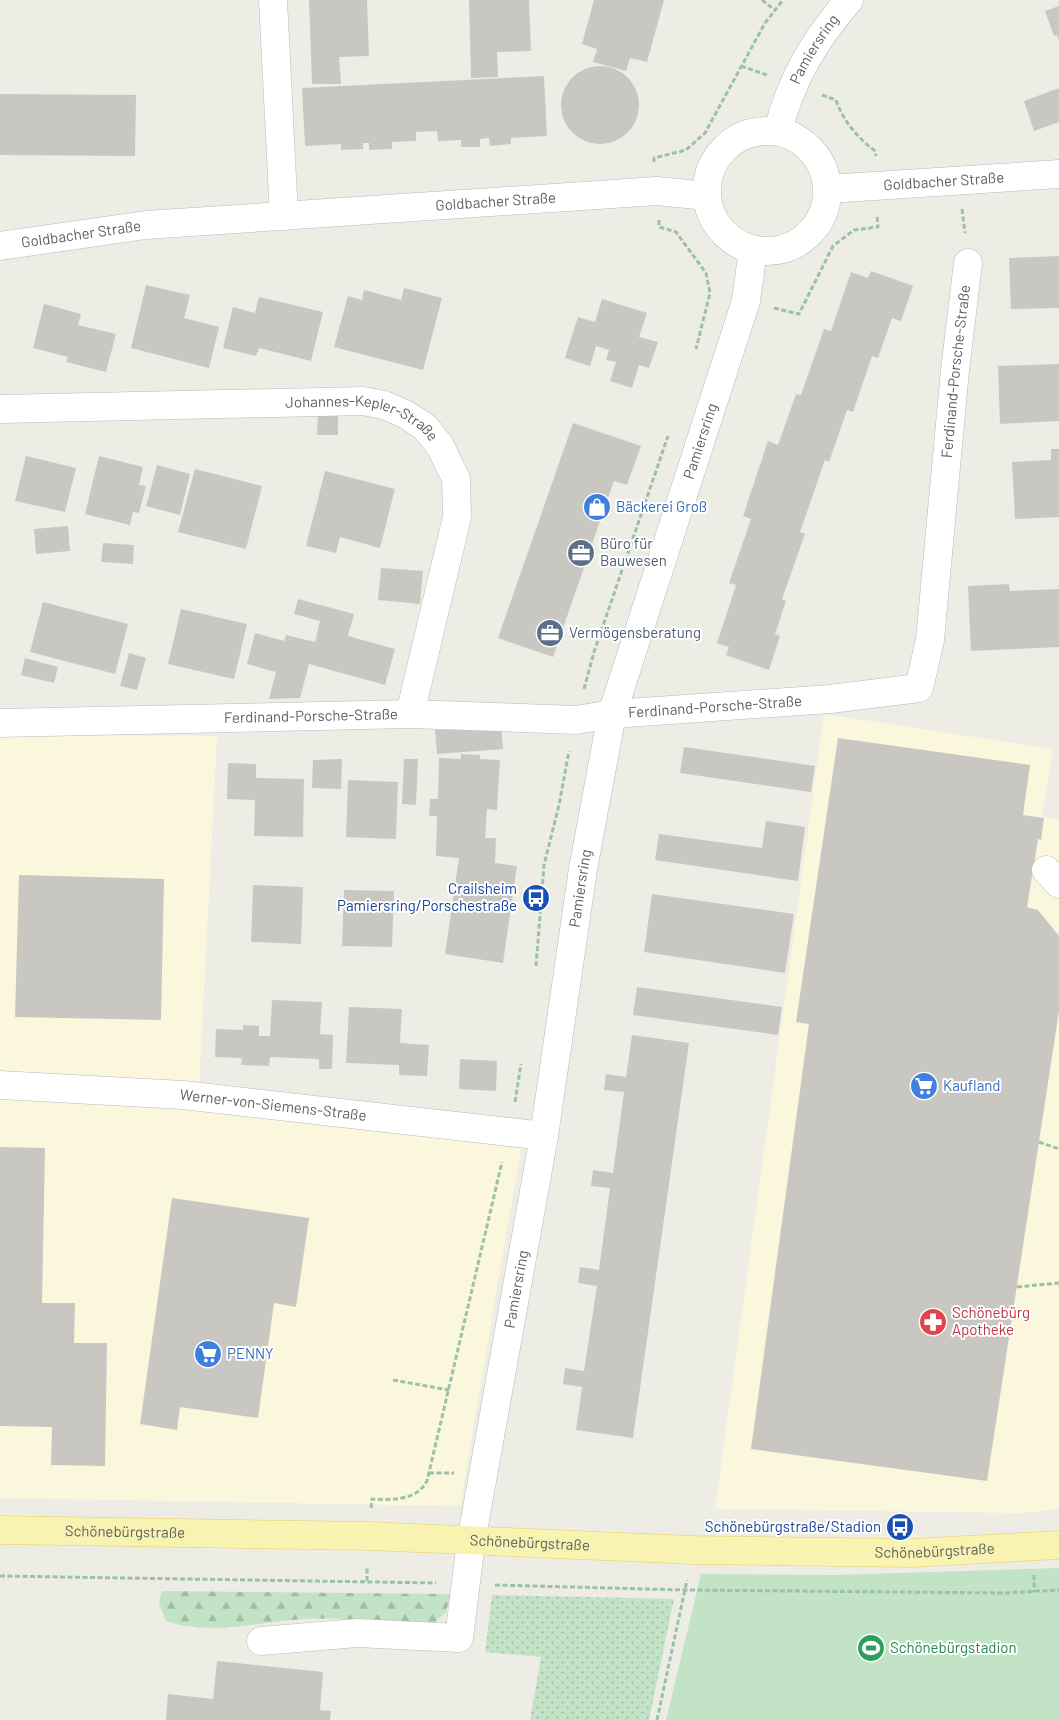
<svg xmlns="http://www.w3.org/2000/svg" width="1059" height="1720" viewBox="0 0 1059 1720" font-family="Barlow,sans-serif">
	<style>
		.commercial { fill: #fbf7dd }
		.grass { fill: url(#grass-dots) }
		.forest { fill: url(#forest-firs) }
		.pitch { fill: #c3e3c6 }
		.building { fill: #c9c7c2 }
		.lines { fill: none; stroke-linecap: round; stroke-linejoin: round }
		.minor-casing { stroke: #b7b9bd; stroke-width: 29 }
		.major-casing { stroke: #e5cd67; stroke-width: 29 }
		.path { stroke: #9cc1aa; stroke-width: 3; stroke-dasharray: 5 2.5; stroke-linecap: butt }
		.minor { stroke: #fff; stroke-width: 28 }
		.major { stroke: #f8f3b0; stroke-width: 28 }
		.labels { text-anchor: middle; stroke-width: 4; stroke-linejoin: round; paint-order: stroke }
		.street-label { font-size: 15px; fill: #5d5f64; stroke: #fff }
		.shop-label { font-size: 15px; fill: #366cbe; stroke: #fff; text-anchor: start }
		.service-label { font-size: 15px; fill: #4e5e75; stroke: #fff; text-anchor: start }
		.transit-label { font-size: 15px; fill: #164399; stroke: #fff; text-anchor: end }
		.health-label { font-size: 15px; fill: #be3a42; stroke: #fff; text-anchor: start }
		.leisure-label { font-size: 15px; fill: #27864d; stroke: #fff; text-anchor: start }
	</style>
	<defs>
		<pattern id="grass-dots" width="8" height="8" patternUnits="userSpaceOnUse" patternTransform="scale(1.25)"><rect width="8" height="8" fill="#c3e3c6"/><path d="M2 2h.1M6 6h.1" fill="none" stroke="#a2bba4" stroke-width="1.8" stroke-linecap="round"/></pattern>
		<pattern id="forest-firs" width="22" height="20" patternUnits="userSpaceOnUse" patternTransform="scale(1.25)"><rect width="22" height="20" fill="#c3e3c6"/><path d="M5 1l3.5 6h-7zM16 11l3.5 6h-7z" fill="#a2bba4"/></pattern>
	</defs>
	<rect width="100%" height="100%" fill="#eeede5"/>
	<g class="commercial">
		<path d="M 824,714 L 1053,749 L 1042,816 L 1059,821 L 1059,1509 L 1023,1513 L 715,1509 Z"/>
		<path d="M 0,735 L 217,736 L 198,1109 L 521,1148 L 460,1506 L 0,1498 Z"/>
	</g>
	<path class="grass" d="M 492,1595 L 674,1599 L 649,1720 L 530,1720 L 541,1657 L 485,1652 Z"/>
	<path class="forest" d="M 162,1591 L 451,1594 L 446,1612 L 429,1628 C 387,1621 346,1617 303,1619 C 259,1622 210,1636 166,1621 L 159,1603 Z"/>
	<path class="pitch" d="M 1059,1568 L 1059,1720 L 666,1720 L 701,1574 L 835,1575 Z"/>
	<g class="building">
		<path d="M 309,0 L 367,0 L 369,56 L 339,57 L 341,84 L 312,84 Z"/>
		<path d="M 469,0 L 529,0 L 531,51 L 497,52 L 498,77 L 471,78 Z"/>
		<path d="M 594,0 L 664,0 L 647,62 L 630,58 L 626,71 L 593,62 L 597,49 L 582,44 Z"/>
		<path d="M 1059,6 L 1059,41 L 1057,35 L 1054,36 L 1045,11 Z"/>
		<circle cx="600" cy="105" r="39"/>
		<path d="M 544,76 L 547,136 L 511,138 L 511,144 L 490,146 L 489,138 L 480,139 L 480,147 L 461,147 L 461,140 L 438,141 L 437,131 L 416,132 L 416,141 L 392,142 L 392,149 L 369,150 L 369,143 L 363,143 L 363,149 L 341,150 L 341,144 L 305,146 L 302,88 Z"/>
		<path d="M 1059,88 L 1059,122 L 1034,131 L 1024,101 Z"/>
		<path d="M 0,94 L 136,95 L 135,156 L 0,155 Z"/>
		<path d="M 1059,256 L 1059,308 L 1011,309 L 1009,258 Z"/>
		<path d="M 871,271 L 913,286 L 901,321 L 892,318 L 878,358 L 872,356 L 853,412 L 847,410 L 829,462 L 825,460 L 800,532 L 805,534 L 782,599 L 786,601 L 775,634 L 780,636 L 769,670 L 726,655 L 729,647 L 717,643 L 736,585 L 729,583 L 751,519 L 743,516 L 768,441 L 778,445 L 796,394 L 801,395 L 824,329 L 831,331 L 851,272 L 868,278 Z"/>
		<path d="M 146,285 L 190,295 L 184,318 L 219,327 L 209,368 L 131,348 Z"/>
		<path d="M 404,288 L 442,298 L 423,370 L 334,347 L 348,296 L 362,300 L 364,290 L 401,300 Z"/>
		<path d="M 259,297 L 323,312 L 311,361 L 259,348 L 256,356 L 223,348 L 233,307 L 255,313 Z"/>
		<path d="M 602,299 L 647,313 L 639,337 L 658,342 L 649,368 L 639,365 L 632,388 L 610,381 L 616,362 L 606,360 L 609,350 L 596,346 L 590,366 L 565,358 L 578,317 L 595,322 Z"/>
		<path d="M 44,304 L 81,314 L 78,325 L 116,334 L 106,372 L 66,362 L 68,357 L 33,348 Z"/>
		<path d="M 1059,364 L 1059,421 L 1000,424 L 998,366 Z"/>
		<path d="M 318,413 L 338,414 L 338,435 L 317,435 Z"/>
		<path d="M 573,423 L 641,446 L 627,485 L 614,481 L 553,657 L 498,638 Z"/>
		<path d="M 1051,449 L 1059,449 L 1059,517 L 1015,519 L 1012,462 L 1051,460 Z"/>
		<path d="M 26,456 L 76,468 L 65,512 L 15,501 Z"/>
		<path d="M 99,456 L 143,467 L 139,485 L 146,486 L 139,513 L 133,512 L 130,525 L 85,514 Z"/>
		<path d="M 157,465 L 190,474 L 180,515 L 146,506 Z"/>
		<path d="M 195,469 L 262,486 L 246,549 L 178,532 Z"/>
		<path d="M 325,471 L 395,489 L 380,548 L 340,537 L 336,553 L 306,546 Z"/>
		<path d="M 68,526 L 70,551 L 36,554 L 34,529 Z"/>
		<path d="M 103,543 L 134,545 L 133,564 L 101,562 Z"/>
		<path d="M 381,568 L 423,571 L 420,604 L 378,600 Z"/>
		<path d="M 1009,584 L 1010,591 L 1059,589 L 1059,647 L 971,651 L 968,586 Z"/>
		<path d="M 298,599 L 354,614 L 348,636 L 395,649 L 385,685 L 309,664 L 300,698 L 269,699 L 276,672 L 247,664 L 255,633 L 284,641 L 286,635 L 315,642 L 320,621 L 294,614 Z"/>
		<path d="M 43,602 L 128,624 L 115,674 L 30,652 Z"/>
		<path d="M 181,609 L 247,624 L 234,679 L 168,664 Z"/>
		<path d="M 129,653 L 146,658 L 137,690 L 120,686 Z"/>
		<path d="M 25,658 L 58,667 L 54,683 L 21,675 Z"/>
		<path d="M 501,725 L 503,749 L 437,754 L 435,730 Z"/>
		<path d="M 838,738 L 1030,765 L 1023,815 L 1044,818 L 1041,840 L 1038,839 L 1027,907 L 1038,910 L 1059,936 L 1059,1011 L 987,1481 L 751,1449 L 809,1024 L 796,1022 Z"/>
		<path d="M 684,747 L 815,766 L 811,792 L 680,773 Z"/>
		<path d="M 461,754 L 480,755 L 480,759 L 500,760 L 497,810 L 487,809 L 485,838 L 496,838 L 495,863 L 517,866 L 503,963 L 445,954 L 459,858 L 436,856 L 437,816 L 429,816 L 430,799 L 438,799 L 439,758 L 461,759 Z"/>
		<path d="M 342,759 L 341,789 L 312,788 L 313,760 Z"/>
		<path d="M 404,759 L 418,759 L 416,805 L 402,804 Z"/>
		<path d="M 228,763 L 256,764 L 256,778 L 304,779 L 303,837 L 254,836 L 255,800 L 227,799 Z"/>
		<path d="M 348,780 L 398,782 L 396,839 L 346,837 Z"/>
		<path d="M 766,821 L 805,827 L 798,881 L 655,860 L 659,834 L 762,848 Z"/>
		<path d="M 19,875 L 164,879 L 161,1020 L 15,1017 Z"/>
		<path d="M 253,885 L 303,887 L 301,944 L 251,942 Z"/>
		<path d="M 344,890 L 394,891 L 392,947 L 342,946 Z"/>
		<path d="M 652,894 L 794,914 L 785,973 L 644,952 Z"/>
		<path d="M 637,987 L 782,1007 L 778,1035 L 633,1015 Z"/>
		<path d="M 272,1000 L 322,1002 L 320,1034 L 333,1035 L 332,1069 L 319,1069 L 319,1059 L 270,1057 L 269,1066 L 241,1065 L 242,1058 L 215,1057 L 216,1029 L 243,1030 L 243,1025 L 259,1026 L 259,1036 L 270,1036 Z"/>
		<path d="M 349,1007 L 402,1009 L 400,1043 L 429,1045 L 427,1076 L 399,1075 L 399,1065 L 346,1063 Z"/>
		<path d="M 632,1035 L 689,1043 L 633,1438 L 576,1430 L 582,1387 L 563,1384 L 565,1368 L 584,1371 L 597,1286 L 578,1283 L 580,1267 L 599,1270 L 610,1188 L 591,1186 L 593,1170 L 613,1173 L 624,1092 L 604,1090 L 606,1074 L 626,1077 Z"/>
		<path d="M 460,1059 L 497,1061 L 496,1091 L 459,1089 Z"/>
		<path d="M 0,1147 L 45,1148 L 42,1303 L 75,1303 L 74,1343 L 107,1343 L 105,1466 L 51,1465 L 52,1427 L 0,1426 Z"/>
		<path d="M 172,1198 L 309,1218 L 296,1307 L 274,1303 L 258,1418 L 180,1407 L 177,1430 L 140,1424 Z"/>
		<path d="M 217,1661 L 323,1672 L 320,1710 L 331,1711 L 330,1720 L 166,1720 L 168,1694 L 213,1699 Z"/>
	</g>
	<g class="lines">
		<g class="minor-casing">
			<g id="minor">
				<path d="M 273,0 L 284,216"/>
				<circle cx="767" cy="191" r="60"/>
				<path id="s1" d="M 778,131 C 791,79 814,41 849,0"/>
				<path id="s2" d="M 828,189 L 1059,174"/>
				<path id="s3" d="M 0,246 L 146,225 L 657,191 L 707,196"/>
				<path id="s4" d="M 0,409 L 363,401 L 384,405 L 405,414 L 425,427 L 440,446 L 456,479 L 457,517 L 410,714"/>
				<path id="s5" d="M 0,723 L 410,714 L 576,720 L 612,714 L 830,699 L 919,688 L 930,640 L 955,370 L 968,263"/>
				<path d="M 1046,870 L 1059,884"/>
				<path id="s6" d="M 0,1085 L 183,1095 L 544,1136"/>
				<path id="s7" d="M 261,1641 L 357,1633 L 459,1638 L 471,1542 L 544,1136 L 583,869 L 612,714 L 746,301 L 753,250"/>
			</g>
		</g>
		<g class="major-casing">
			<g id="major">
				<path id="s8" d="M 0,1530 L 369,1536 L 694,1550 L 911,1553 L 1059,1545"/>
			</g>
		</g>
		<g class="path">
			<path d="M 762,0 L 775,10"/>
			<path d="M 741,66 L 767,75"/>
			<path d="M 822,95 L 836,100 C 843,121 858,138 875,151 L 876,156"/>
			<path d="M 654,162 L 654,158 L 686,150 L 705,133 L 765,23 L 783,0"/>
			<path d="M 962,209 L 965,233"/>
			<path d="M 659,220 L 659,227 L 676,232 L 706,273 L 710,293 L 696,349"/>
			<path d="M 774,308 L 799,314 L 833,246 L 854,230 L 878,227 L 877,215"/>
			<path d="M 584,689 L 594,652 L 668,436"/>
			<path d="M 536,966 L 544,865 L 559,805 L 569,751"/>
			<path d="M 515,1102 L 521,1064"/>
			<path d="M 1039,1142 L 1059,1149"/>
			<path d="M 1017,1287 L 1059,1283"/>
			<path d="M 393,1380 L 449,1390"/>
			<path d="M 429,1473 L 454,1473"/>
			<path d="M 371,1508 L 372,1499 C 392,1500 416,1501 427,1481 L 502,1162"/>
			<path d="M 1034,1575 L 1034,1592"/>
			<path d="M 0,1576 L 436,1583"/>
			<path d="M 367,1581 L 367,1566"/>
			<path d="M 495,1585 L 685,1590 L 1004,1593 L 1059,1590"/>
			<path d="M 657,1720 L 687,1580"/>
		</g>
		<use href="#minor" class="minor"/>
		<use href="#major" class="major"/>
	</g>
	<defs>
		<g id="shop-disc" transform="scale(1.4375)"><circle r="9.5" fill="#3f7fe0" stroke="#fff"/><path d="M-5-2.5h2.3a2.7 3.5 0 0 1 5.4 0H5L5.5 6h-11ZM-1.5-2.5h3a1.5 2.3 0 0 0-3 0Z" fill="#fff"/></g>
		<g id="office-disc" transform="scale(1.4375)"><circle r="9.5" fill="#5c6f8a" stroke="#fff"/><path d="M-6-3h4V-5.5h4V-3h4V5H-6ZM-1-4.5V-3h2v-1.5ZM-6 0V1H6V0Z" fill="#fff"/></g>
		<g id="bus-disc" transform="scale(1.4375)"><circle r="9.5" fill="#1a4fb4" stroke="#fff"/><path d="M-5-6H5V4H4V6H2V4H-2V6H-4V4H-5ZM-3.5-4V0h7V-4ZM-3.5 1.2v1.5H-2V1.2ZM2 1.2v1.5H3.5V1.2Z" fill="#fff"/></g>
		<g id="supermarket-disc" transform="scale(1.4375)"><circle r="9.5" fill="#3f7fe0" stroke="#fff"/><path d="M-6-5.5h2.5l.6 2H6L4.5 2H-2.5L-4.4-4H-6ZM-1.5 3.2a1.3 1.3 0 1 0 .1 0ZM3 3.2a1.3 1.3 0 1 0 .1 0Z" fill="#fff"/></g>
		<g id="pharmacy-disc" transform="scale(1.4375)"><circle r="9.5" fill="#e0444e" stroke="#fff"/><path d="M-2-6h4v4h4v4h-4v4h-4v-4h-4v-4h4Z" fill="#fff"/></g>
		<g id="stadium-disc" transform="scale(1.4375)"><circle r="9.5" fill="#2e9e5b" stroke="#fff"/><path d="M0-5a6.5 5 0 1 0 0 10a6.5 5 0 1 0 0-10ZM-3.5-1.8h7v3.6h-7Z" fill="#fff"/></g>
	</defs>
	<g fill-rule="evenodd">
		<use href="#shop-disc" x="597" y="507"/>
		<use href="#office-disc" x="581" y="553"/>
		<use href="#office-disc" x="550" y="633"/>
		<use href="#bus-disc" x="536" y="898"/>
		<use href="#supermarket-disc" x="924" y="1086"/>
		<use href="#pharmacy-disc" x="933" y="1322"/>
		<use href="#supermarket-disc" x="208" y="1354"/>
		<use href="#bus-disc" x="900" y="1527"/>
		<use href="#stadium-disc" x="871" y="1648"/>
	</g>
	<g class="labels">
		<g class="street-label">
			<text dy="5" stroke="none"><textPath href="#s1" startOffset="90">Pamiersring</textPath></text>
			<text dy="5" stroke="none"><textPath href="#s2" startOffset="116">Goldbacher Straße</textPath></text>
			<text dy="5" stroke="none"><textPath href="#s3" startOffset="498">Goldbacher Straße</textPath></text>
			<text dy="5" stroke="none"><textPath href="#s3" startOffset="82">Goldbacher Straße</textPath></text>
			<text dy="5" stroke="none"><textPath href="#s5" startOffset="1240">Ferdinand-Porsche-Straße</textPath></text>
			<text dy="5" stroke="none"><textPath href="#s4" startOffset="366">Johannes-Kepler-Straße</textPath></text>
			<text dy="5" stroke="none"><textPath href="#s7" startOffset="1422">Pamiersring</textPath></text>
			<text dy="5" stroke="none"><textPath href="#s5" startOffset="716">Ferdinand-Porsche-Straße</textPath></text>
			<text dy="5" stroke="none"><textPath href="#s5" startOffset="311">Ferdinand-Porsche-Straße</textPath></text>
			<text dy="5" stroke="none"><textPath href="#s7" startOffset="958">Pamiersring</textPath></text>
			<text dy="5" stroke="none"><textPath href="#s6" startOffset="274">Werner-von-Siemens-Straße</textPath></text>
			<text dy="5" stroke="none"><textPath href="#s7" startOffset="552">Pamiersring</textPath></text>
			<text dy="5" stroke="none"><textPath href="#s8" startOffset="125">Schönebürgstraße</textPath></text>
			<text dy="5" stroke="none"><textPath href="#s8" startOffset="530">Schönebürgstraße</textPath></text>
			<text dy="5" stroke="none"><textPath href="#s8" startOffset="935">Schönebürgstraße</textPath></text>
		</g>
		<g class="shop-label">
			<text x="616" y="512">Bäckerei Groß</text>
			<text x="943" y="1091">Kaufland</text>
			<text x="227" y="1359">PENNY</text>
		</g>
		<g class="service-label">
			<text x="600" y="549">Büro für<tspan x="600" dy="17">Bauwesen</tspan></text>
			<text x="569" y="638">Vermögensberatung</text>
		</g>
		<g class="transit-label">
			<text x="517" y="894">Crailsheim<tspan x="517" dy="17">Pamiersring/Porschestraße</tspan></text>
			<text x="881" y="1532">Schönebürgstraße/Stadion</text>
		</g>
		<g class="health-label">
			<text x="952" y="1318">Schönebürg<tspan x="952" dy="17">Apotheke</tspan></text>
		</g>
		<g class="leisure-label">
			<text x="890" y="1653">Schönebürgstadion</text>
		</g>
	</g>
</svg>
